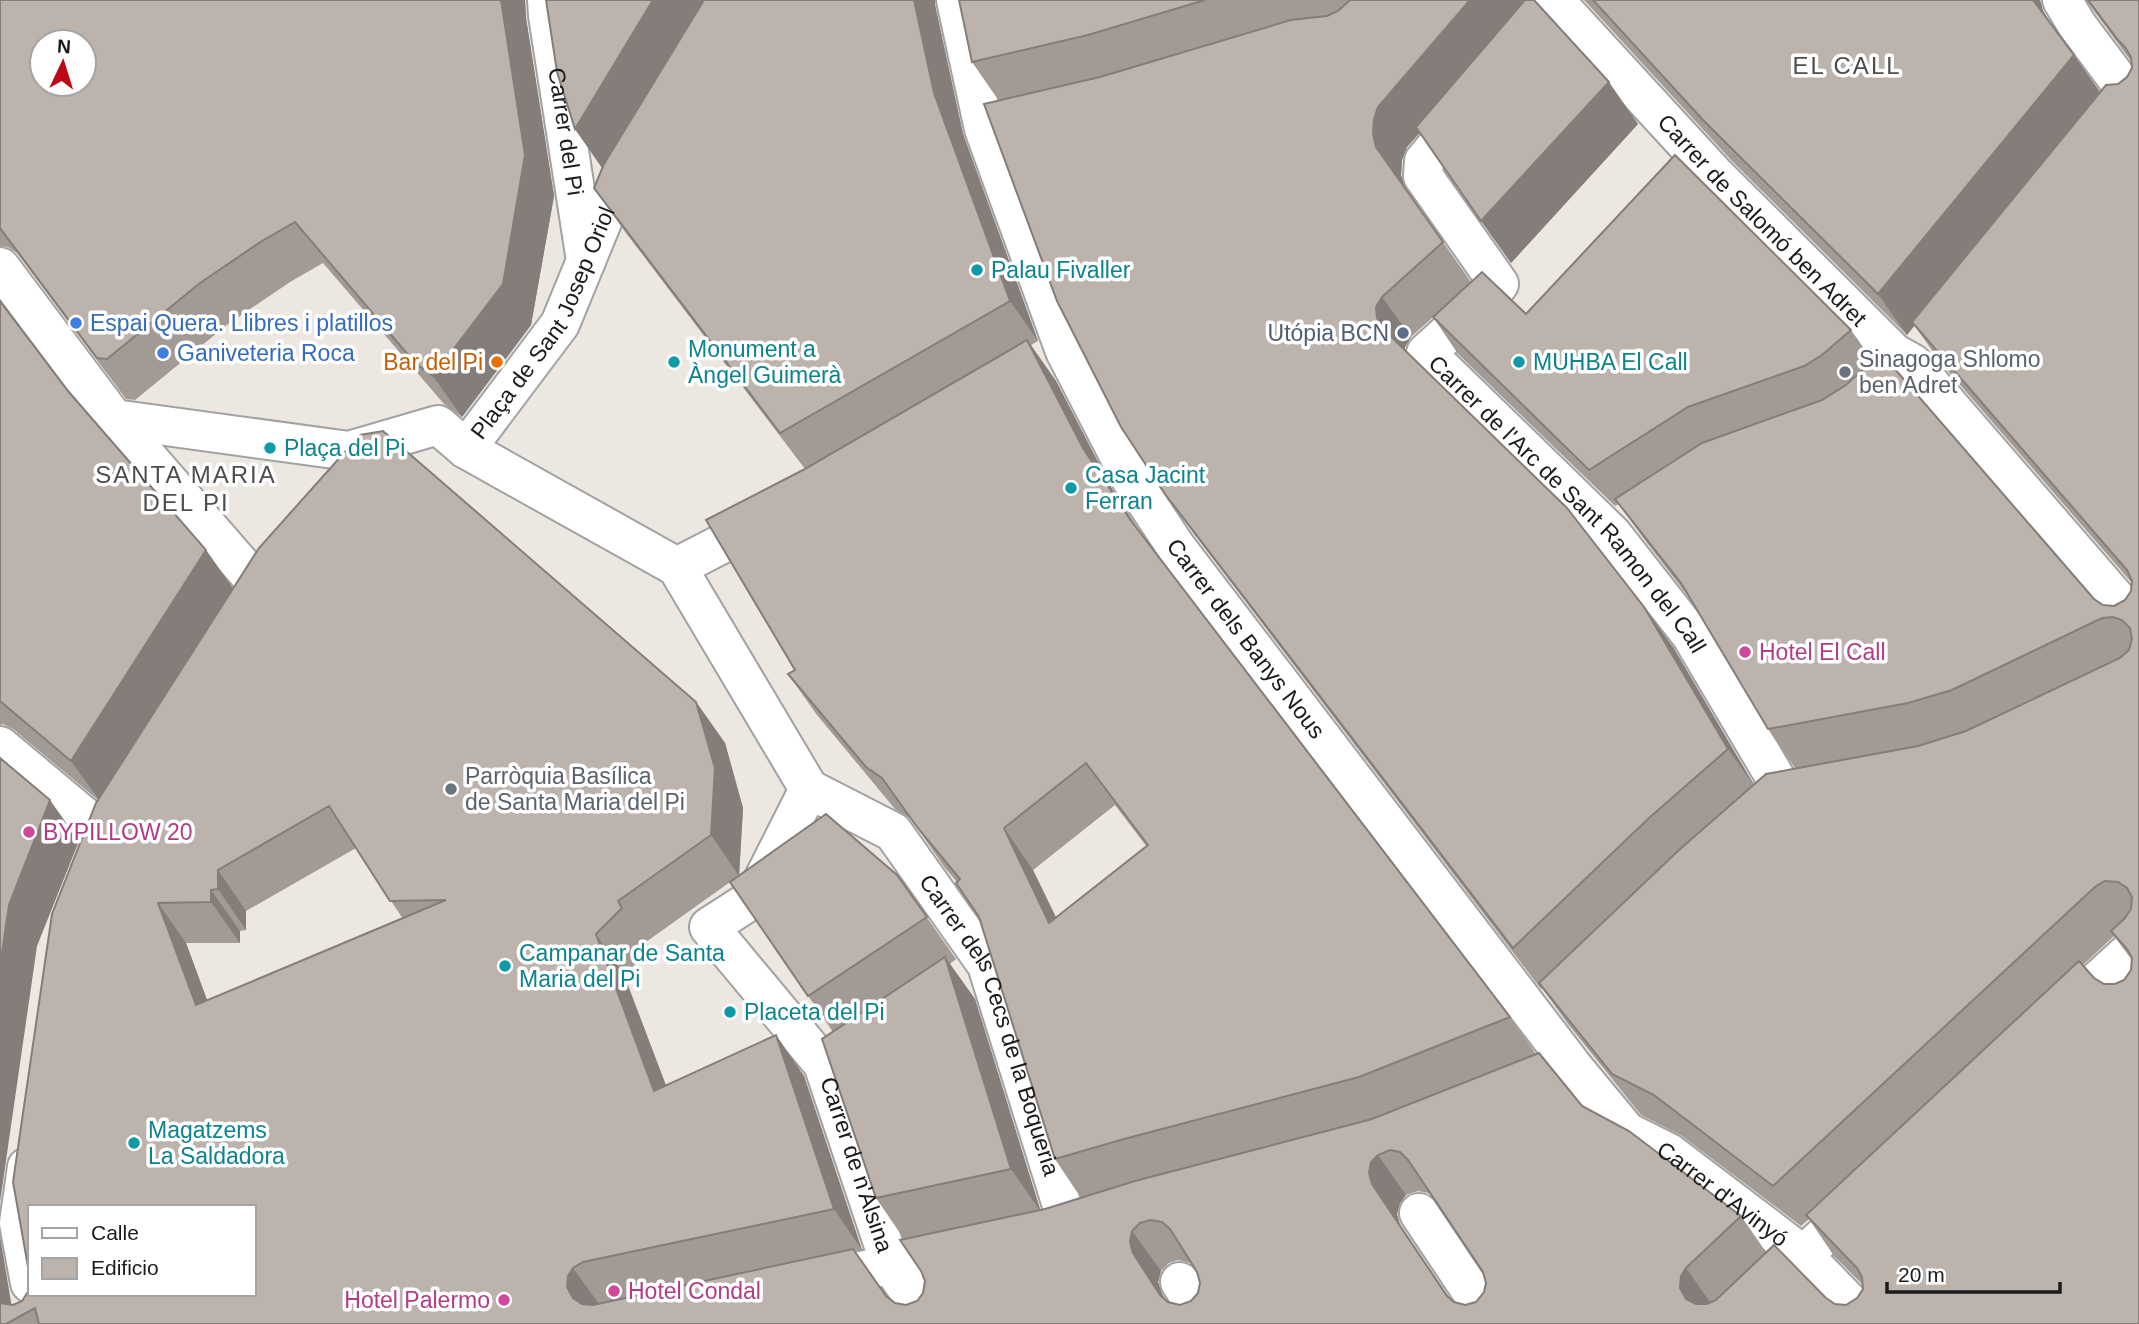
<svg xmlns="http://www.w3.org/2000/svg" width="2139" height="1324" viewBox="0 0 2139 1324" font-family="Helvetica,sans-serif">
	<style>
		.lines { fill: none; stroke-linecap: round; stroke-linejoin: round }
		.pedestrian-casing { stroke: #a2a2a2; stroke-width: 42 }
		.minor-casing { stroke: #a2a2a2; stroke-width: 42 }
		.pedestrian { stroke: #fff; stroke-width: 38 }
		.minor { stroke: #fff; stroke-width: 38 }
		.wall { fill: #a29a95; fill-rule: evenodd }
		.shaded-wall { fill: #847d79 }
		.building { fill: #bcb3ad; stroke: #847d79; stroke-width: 2; fill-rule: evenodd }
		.culture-dot { fill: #0f9aa8; stroke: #fff; stroke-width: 2.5 }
		.shop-dot { fill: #3f7fe0; stroke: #fff; stroke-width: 2.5 }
		.service-dot { fill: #5c6f8a; stroke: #fff; stroke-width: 2.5 }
		.food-dot { fill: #e8710a; stroke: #fff; stroke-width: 2.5 }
		.worship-dot { fill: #6b7280; stroke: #fff; stroke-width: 2.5 }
		.hotel-dot { fill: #d1479c; stroke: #fff; stroke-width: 2.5 }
		.labels { text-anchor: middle; stroke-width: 7; stroke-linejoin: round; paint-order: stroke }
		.street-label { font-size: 23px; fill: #1b1b1b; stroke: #fff }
		.culture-label { font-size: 23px; fill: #0d838f; stroke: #fff; text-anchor: start }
		.shop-label { font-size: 23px; fill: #366cbe; stroke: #fff; text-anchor: start }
		.service-label { font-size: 23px; fill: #4e5e75; stroke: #fff; text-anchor: end }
		.worship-label { font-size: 23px; fill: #5b616d; stroke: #fff; text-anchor: start }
		.food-label { font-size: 23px; fill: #c56008; stroke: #fff; text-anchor: end }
		.hotel-label { font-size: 23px; fill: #b23c85; stroke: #fff; text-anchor: start }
		.neighbourhood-label { font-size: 24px; letter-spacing: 2px; fill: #4e4e4e; stroke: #fff }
	</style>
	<rect width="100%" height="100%" fill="#ece7e1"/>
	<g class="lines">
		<g class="pedestrian-casing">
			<g id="pedestrian">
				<path id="s1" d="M 547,0 L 548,15 L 586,261"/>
				<path id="s2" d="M 956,0 L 984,129 L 1065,351 L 1131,479 L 1176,547 L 1574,1068 L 1627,1132 L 1669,1153 L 1803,1255"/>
				<path id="s3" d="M 1554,0 L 1716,176 L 1894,353 L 1912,363 L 2139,625"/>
				<path d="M 2062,0 L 2077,25 L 2130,96 L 2139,104"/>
				<path d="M 1513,57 L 1558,5"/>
				<path id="s4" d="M 1467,110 L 1424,161 L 1423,176 L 1499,284 L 1491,294 L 1426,353 L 1612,534 L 1691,635 L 1785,794"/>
				<path d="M 0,267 L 114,419 L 262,589 L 277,565"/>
				<path id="s5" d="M 114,419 L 349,451 L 438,425 L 466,449 L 677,567 L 809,789 L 893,832 L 987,965 L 1069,1228"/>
				<path id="s6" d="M 466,449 L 560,324 L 613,195 L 633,163"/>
				<path d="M 677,567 L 768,520"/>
				<path d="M 0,746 L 105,834"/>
				<path id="s7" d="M 809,789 L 754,898 L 709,927 L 823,1064 L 890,1264 L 932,1324"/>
				<path d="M 1419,1213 L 1493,1324"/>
				<path d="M 818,1280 L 964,1249"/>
				<path d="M 1180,1282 L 1207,1324"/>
			</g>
		</g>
		<g class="minor-casing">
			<g id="minor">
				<path d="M 2059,1016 L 2139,943"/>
				<path d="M 27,1167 L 19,1223 L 30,1283"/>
				<path d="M 1803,1255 L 1870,1324"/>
				<path d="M 1730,1324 L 1859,1203"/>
			</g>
		</g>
		<use href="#pedestrian" class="pedestrian"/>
		<use href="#minor" class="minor"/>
	</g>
	<g class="wall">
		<path d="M 0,0 L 525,1 L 526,18 L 554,196 L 531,325 L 462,417 L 444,404 L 323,263 L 290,282 L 228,324 L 135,400 L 126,399 L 17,253 L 8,247 L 0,246 Z"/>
		<path d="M 546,0 L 935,0 L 935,5 L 963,134 L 1038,341 L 1031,345 L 1056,381 L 1112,489 L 1141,534 L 1510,1017 L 1536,1054 L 1582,1106 L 1741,1216 L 1766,1252 L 1826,1298 L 1835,1304 L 1846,1305 L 1857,1298 L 1863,1289 L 1863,1285 L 1834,1256 L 1809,1219 L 1801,1226 L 1682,1136 L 1641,1115 L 1568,1024 L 1542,988 L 1541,989 L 1194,534 L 1165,494 L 999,101 L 972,62 L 959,0 L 1534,0 L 1638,124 L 1511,263 L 1420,133 L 1407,147 L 1402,160 L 1401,175 L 1405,188 L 1471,282 L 1526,314 L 1851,330 L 1873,361 L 2094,599 L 2103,605 L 2114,606 L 2125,600 L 2131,591 L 2132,583 L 1941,363 L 1914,325 L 1907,335 L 1732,161 L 1584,0 L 2040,0 L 2043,11 L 2051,24 L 2100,92 L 2118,84 L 2127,77 L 2132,68 L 2131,61 L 2086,0 L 2139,0 L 2139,1324 L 0,1324 L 12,1305 L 22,1301 L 29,1290 L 98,800 L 13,729 L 3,724 L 0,725 L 0,301 L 68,391 L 206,550 L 233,589 L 696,702 L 725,743 L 743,808 L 739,875 L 897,875 L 956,959 L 950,964 L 975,999 L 1040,1210 L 1081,1198 L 1055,1159 L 979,917 L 957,882 L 945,868 L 911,819 L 895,809 L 817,715 L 788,674 L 795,670 L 805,469 L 623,229 L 594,188 L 602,168 L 575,129 ZM 1433,317 L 1458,354 L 1615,506 L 1619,504 L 1644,539 L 1691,600 L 1768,729 L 1795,768 L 1754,785 L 1673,647 L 1405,350 L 1405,347 L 1411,337 ZM 1115,805 L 1147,847 L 1056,917 L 1033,870 ZM 356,848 L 403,919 L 207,1000 L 186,943 L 240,943 L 240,931 L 246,930 L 246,911 ZM 730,882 L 833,1032 L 876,1198 L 904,1239 L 921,1271 L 925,1281 L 923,1293 L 917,1301 L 906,1305 L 895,1303 L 886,1296 L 854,1251 L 862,1250 L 804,1076 L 776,1035 L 666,1085 L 624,975 L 651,949 L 646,942 ZM 2114,936 L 2132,960 L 2131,970 L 2124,980 L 2115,984 L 2104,984 L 2094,978 L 2083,965 ZM 1418,1191 L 1428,1193 L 1434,1198 L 1483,1272 L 1486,1283 L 1484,1292 L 1476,1302 L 1465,1305 L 1454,1302 L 1450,1299 L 1400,1225 L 1397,1214 L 1400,1203 L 1406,1195 ZM 1178,1260 L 1191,1263 L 1192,1265 L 1197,1272 L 1200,1283 L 1198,1293 L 1191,1301 L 1180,1305 L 1168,1302 L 1166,1300 L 1162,1294 L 1158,1282 L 1161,1271 L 1169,1263 Z"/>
	</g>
	<g class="shaded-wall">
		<path d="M 501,0 L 525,0 L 526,18 L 554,196 L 531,325 L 462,417 L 433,376 Z"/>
		<path d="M 653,0 L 706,0 L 603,169 L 575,129 Z"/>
		<path d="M 914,0 L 935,0 L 935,5 L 963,134 L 1038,341 L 1010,301 L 934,93 Z"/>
		<path d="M 1470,0 L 1533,0 L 1407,147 L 1402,160 L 1401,175 L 1405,188 L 1376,147 L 1373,134 L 1374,119 L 1378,107 Z"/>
		<path d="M 2033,0 L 2040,0 L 2043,11 L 2058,36 Z"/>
		<path d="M 2074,55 L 2102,95 L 1907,335 L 1878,294 Z"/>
		<path d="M 1609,82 L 1638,124 L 1511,263 L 1481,221 Z"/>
		<path d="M 1382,297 L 1411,337 L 1405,347 L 1405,359 L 1377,318 L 1376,307 Z"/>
		<path d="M 1027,340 L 1056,381 L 1112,489 L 1158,559 L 1083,448 Z"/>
		<path d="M 206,550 L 235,591 L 100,801 L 71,761 Z"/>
		<path d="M 1644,607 L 1673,647 L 1757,790 L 1728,749 Z"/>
		<path d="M 696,702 L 725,743 L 743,808 L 739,876 L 711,835 Z"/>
		<path d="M 50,800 L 79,841 L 37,946 L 0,1202 L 0,966 L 9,905 Z"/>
		<path d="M 1004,828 L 1033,870 L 1078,964 L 1049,923 Z"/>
		<path d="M 218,870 L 246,911 L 246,930 L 218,889 Z"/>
		<path d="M 211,890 L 240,931 L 240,943 L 211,902 Z"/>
		<path d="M 158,903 L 186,943 L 224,1046 L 196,1005 Z"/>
		<path d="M 596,934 L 624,975 L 683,1131 L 654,1091 Z"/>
		<path d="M 945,957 L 975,999 L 1041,1212 L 1011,1169 Z"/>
		<path d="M 776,1035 L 804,1076 L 862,1250 L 834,1209 Z"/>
		<path d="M 1378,1155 L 1406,1195 L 1400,1203 L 1397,1214 L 1400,1225 L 1467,1324 L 1447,1296 L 1372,1184 L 1369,1173 L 1371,1162 Z"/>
		<path d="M 1132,1231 L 1161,1271 L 1158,1282 L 1162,1294 L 1181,1324 L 1160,1295 L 1133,1253 L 1130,1242 Z"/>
		<path d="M 0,1236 L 14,1320 L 0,1309 Z"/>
		<path d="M 573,1268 L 602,1308 L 596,1324 L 573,1298 L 567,1287 L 568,1276 Z"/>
		<path d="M 1686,1268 L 1715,1309 L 1709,1317 L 1686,1299 L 1680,1288 L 1681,1276 Z"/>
	</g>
	<g class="building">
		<path d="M 0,0 L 501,0 L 525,155 L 503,284 L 433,376 L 415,363 L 295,222 L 262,241 L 200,283 L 107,359 L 97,358 L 0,228 ZM 42,42 L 84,42 L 84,84 L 42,84 Z"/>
		<path d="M 546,0 L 653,0 L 575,129 L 557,72 Z"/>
		<path d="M 704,0 L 914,0 L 934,93 L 1010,301 L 780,433 L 594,188 L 604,164 Z"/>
		<path d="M 959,0 L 1205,0 L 1088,35 L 972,62 Z"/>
		<path d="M 1350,0 L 1470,0 L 1378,107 L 1374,119 L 1373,134 L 1376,147 L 1443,242 L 1382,297 L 1376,307 L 1377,318 L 1382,328 L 1567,508 L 1644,607 L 1728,749 L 1649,818 L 1513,948 L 1165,494 L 1121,427 L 1057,301 L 984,104 L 1100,77 L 1291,20 L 1327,16 L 1338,11 Z"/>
		<path d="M 1525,0 L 1534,0 L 1609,82 L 1481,221 L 1416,127 Z"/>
		<path d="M 1593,0 L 2033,0 L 2074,55 L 1878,294 L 1703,120 Z"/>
		<path d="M 2088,0 L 2139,0 L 2139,1324 L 39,1324 L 35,1308 L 6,1324 L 0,1324 L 0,1303 L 13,1305 L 22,1301 L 29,1290 L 30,1283 L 30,1294 L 254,1294 L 254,1207 L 30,1207 L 30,1278 L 13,1182 L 52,914 L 96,803 L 259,548 L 360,435 L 383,431 L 696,702 L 715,768 L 711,835 L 618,901 L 622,908 L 596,934 L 654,1091 L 776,1035 L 834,1209 L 583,1262 L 573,1268 L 568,1276 L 567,1287 L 573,1298 L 582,1304 L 593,1305 L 853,1249 L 886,1296 L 895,1303 L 906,1305 L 917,1301 L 923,1293 L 925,1281 L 921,1271 L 900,1240 L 1045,1209 L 1135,1181 L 1372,1119 L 1539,1053 L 1582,1106 L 1629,1131 L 1741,1216 L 1686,1268 L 1681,1276 L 1680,1288 L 1686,1299 L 1696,1304 L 1707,1304 L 1716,1300 L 1774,1245 L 1826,1298 L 1835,1304 L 1846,1305 L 1857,1298 L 1863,1289 L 1862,1277 L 1857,1268 L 1806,1215 L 2079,961 L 2094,978 L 2104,984 L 2115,984 L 2124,980 L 2131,970 L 2132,958 L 2127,949 L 2111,931 L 2125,918 L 2131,909 L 2132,897 L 2127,888 L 2118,882 L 2105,881 L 2096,886 L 1773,1186 L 1654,1095 L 1612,1074 L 1539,983 L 1679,850 L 1766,774 L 1918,746 L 1966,731 L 2120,658 L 2129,650 L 2132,639 L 2130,628 L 2122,620 L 2113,617 L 2102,618 L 1952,690 L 1908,703 L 1768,729 L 1681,583 L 1615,499 L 1702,443 L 1822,400 L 1846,385 L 1881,353 L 2094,599 L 2103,605 L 2114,606 L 2125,600 L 2131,591 L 2132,581 L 2127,570 L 1912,322 L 2106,85 L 2118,84 L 2127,77 L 2132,68 L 2131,57 L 2125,47 L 2118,40 ZM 329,806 L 390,901 L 446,900 L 196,1005 L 158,903 L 211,902 L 211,890 L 218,889 L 218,870 ZM 1390,1150 L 1400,1152 L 1408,1160 L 1483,1272 L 1486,1283 L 1484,1292 L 1476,1302 L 1465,1305 L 1454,1302 L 1447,1296 L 1372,1184 L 1369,1173 L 1371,1162 L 1378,1155 ZM 1150,1220 L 1162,1222 L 1170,1229 L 1197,1272 L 1200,1283 L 1198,1293 L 1191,1301 L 1180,1305 L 1168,1302 L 1160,1295 L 1133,1253 L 1130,1242 L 1132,1231 L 1140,1223 Z"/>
		<path d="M 1675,155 L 1851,330 L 1822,355 L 1804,366 L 1688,407 L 1589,470 L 1433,317 L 1482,272 L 1526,314 Z"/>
		<path d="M 0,301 L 68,391 L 206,550 L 71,761 L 0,701 Z"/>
		<path d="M 1027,340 L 1083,448 L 1129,518 L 1510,1017 L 1359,1077 L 1124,1139 L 1055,1159 L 979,917 L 956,883 L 960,879 L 917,827 L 882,778 L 866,767 L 788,674 L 795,670 L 706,520 L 803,470 ZM 1086,763 L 1148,845 L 1049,923 L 1004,828 Z"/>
		<path d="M 0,758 L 50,800 L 9,905 L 0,966 Z"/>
		<path d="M 826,814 L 897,875 L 927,917 L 808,996 L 730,882 Z"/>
		<path d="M 945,957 L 1011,1169 L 876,1198 L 822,1039 Z"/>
	</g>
	<g class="culture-dot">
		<circle cx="977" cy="270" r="7"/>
		<circle cx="674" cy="362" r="7"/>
		<circle cx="1519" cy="362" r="7"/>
		<circle cx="270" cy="448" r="7"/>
		<circle cx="1071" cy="488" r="7"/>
		<circle cx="505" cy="966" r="7"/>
		<circle cx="730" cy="1012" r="7"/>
		<circle cx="134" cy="1143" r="7"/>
	</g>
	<g class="shop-dot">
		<circle cx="76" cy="323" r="7"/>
		<circle cx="163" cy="353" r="7"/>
	</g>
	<circle class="service-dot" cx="1403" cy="333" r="7"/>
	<circle class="food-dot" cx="497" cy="362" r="7"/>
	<g class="worship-dot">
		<circle cx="1845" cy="372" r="7"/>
		<circle cx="451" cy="789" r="7"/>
	</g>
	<g class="hotel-dot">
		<circle cx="1745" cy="652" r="7"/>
		<circle cx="29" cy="832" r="7"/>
		<circle cx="614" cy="1291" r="7"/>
		<circle cx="504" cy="1300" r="7"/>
	</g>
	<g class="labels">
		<g class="street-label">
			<text dy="8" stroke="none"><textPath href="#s1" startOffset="133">Carrer del Pi</textPath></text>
			<text dy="8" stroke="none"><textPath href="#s3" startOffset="303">Carrer de Salomó ben Adret</textPath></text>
			<text dy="8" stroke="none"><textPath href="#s6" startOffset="149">Plaça de Sant Josep Oriol</textPath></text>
			<text dy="8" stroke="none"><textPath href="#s4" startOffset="522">Carrer de l'Arc de Sant Ramon del Call</textPath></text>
			<text dy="8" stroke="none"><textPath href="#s2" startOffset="709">Carrer dels Banys Nous</textPath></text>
			<text dy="8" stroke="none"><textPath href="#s5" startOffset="1180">Carrer dels Cecs de la Boqueria</textPath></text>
			<text dy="8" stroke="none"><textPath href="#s7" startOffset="460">Carrer de n'Alsina</textPath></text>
			<text dy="8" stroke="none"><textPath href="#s2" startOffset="1447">Carrer d'Avinyó</textPath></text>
		</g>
		<g class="culture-label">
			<text x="991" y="278">Palau Fivaller</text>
			<text x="688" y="357">Monument a<tspan x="688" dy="26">Àngel Guimerà</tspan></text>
			<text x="1533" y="370">MUHBA El Call</text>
			<text x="284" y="456">Plaça del Pi</text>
			<text x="1085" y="483">Casa Jacint<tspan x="1085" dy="26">Ferran</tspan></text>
			<text x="519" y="961">Campanar de Santa<tspan x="519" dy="26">Maria del Pi</tspan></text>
			<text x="744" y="1020">Placeta del Pi</text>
			<text x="148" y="1138">Magatzems<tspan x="148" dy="26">La Saldadora</tspan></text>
		</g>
		<g class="shop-label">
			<text x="90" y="331">Espai Quera. Llibres i platillos</text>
			<text x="177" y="361">Ganiveteria Roca</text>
		</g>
		<g class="service-label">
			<text x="1389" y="341">Utópia BCN</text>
		</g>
		<g class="worship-label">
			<text x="1859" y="367">Sinagoga Shlomo<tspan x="1859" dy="26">ben Adret</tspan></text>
			<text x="465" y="784">Parròquia Basílica<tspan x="465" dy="26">de Santa Maria del Pi</tspan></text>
		</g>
		<g class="food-label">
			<text x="483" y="370">Bar del Pi</text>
		</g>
		<g class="hotel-label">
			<text x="1759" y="660">Hotel El Call</text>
			<text x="43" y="840">BYPILLOW 20</text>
			<text x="628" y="1299">Hotel Condal</text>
			<text x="490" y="1308" text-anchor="end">Hotel Palermo</text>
		</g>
		<g class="neighbourhood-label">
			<text x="1847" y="74">EL CALL</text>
			<text x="186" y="483">SANTA MARIA<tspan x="186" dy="28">DEL PI</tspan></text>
		</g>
	</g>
	<rect x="28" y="1205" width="228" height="91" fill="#ffffff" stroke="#a4a4a4" stroke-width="2"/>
	<rect x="42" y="1228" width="35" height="10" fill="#ffffff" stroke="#a4a4a4" stroke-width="2"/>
	<text x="91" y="1240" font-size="21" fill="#1b1b1b">Calle</text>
	<rect x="42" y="1258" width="35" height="21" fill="#bcb3ad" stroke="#a4a4a4" stroke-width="2"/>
	<text x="91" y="1275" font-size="21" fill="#1b1b1b">Edificio</text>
	<g transform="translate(63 63) rotate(4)"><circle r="33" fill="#ffffff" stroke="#a4a4a4" stroke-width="2"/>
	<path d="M0-5L12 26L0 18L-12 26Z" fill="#be0817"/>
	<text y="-10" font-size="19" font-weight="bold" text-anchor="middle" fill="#1b1b1b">N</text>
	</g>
	<path d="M1887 1282v10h173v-10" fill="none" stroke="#1b1b1b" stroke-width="3.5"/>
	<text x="1898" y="1282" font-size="21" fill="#1b1b1b" stroke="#ffffff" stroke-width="5" paint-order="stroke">20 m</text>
</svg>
